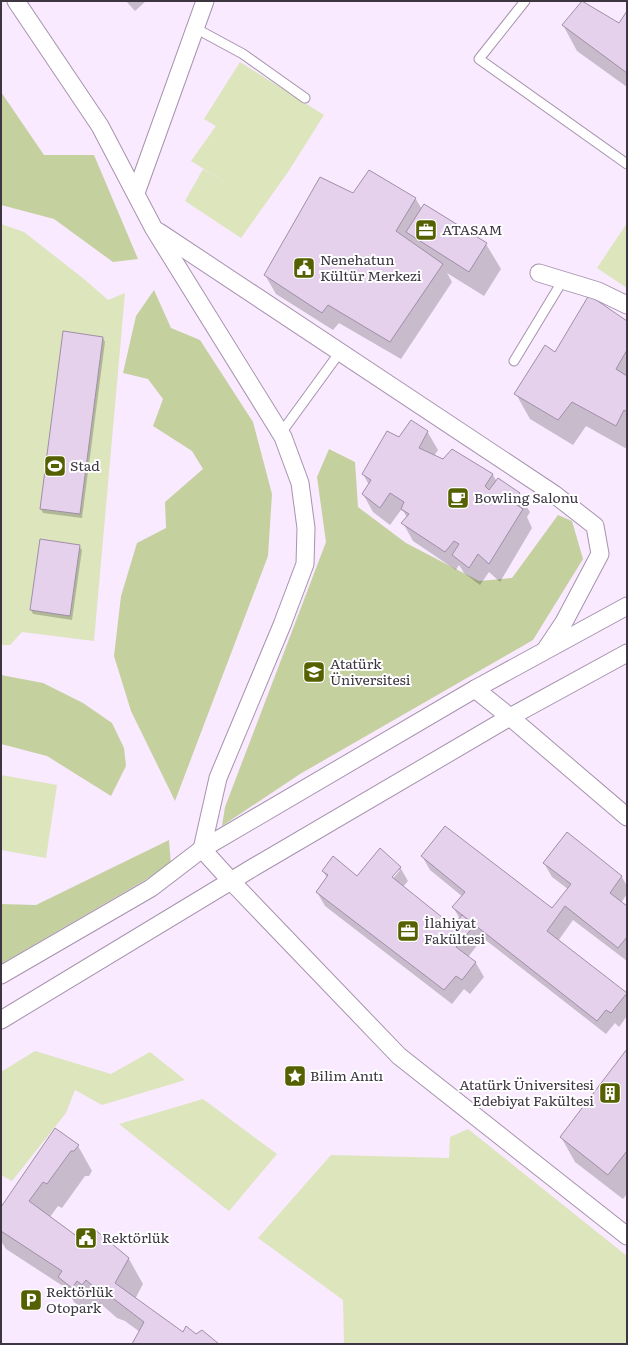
<svg xmlns="http://www.w3.org/2000/svg" width="628" height="1345" viewBox="0 0 628 1345" font-family="Literata,serif">
	<style>
		.built { fill: #f9eaff }
		.green { fill: #dce5bc }
		.forest { fill: #c5d09f }
		.shadow { fill: #0003; fill-rule: evenodd }
		.building { fill: #e5d1ec; stroke: #a18ea8 }
		.lines { fill: none; stroke-linecap: round; stroke-linejoin: round }
		.service-casing { stroke: #a693ad; stroke-width: 11 }
		.minor-casing { stroke: #a693ad; stroke-width: 19 }
		.service { stroke: #fff; stroke-width: 9 }
		.minor { stroke: #fff; stroke-width: 17 }
		.labels { text-anchor: middle; stroke-width: 4; stroke-linejoin: round; paint-order: stroke }
		.poi-label { font-size: 14px; fill: #3d3540; stroke: #fff; text-anchor: start }
	</style>
	<rect width="100%" height="100%" fill="#fdf9fe"/>
	<rect class="built" x="1" y="1" width="626" height="1343"/>
	<g class="green">
		<path d="M 240,62 L 324,115 L 288,172 L 241,238 L 185,201 L 203,169 L 230,185 L 191,161 L 216,126 L 204,119 Z"/>
		<path d="M 627,223 L 627,288 L 597,268 Z"/>
		<path d="M 1,224 L 24,232 L 84,279 L 108,300 L 125,293 L 94,641 L 22,632 L 10,645 L 1,645 Z"/>
		<path d="M 1,775 L 57,785 L 46,858 L 1,850 Z"/>
		<path d="M 35,1051 L 111,1074 L 150,1052 L 185,1080 L 102,1105 L 75,1090 L 66,1113 L 12,1181 L 1,1175 L 1,1072 Z"/>
		<path d="M 203,1099 L 277,1154 L 229,1211 L 119,1124 Z"/>
		<path d="M 468,1129 L 627,1256 L 627,1344 L 344,1344 L 343,1300 L 258,1238 L 331,1155 L 449,1158 L 450,1137 Z"/>
	</g>
	<g class="forest">
		<path d="M 1,92 L 44,155 L 94,155 L 138,259 L 113,262 L 54,219 L 1,205 Z"/>
		<path d="M 154,290 L 171,328 L 200,340 L 253,422 L 272,494 L 268,556 L 175,801 L 131,711 L 114,656 L 121,596 L 137,543 L 166,528 L 165,502 L 203,469 L 192,451 L 153,426 L 163,399 L 148,379 L 123,373 L 136,316 Z"/>
		<path d="M 329,449 L 355,462 L 358,507 L 406,543 L 479,581 L 512,578 L 558,515 L 572,521 L 583,559 L 533,640 L 300,774 L 222,826 L 225,807 L 326,542 L 317,477 Z"/>
		<path d="M 1,675 L 43,683 L 83,703 L 112,723 L 124,748 L 126,766 L 111,796 L 47,756 L 1,744 Z"/>
		<path d="M 169,840 L 171,865 L 1,964 L 1,904 L 36,905 Z"/>
	</g>
	<g class="shadow">
		<path d="M 126,1 L 146,1 L 135,11 Z"/>
		<path d="M 627,13 L 627,87 L 577,51 L 563,25 L 619,24 Z"/>
		<path d="M 354,194 L 415,198 L 422,209 L 486,244 L 501,269 L 484,296 L 447,273 L 452,282 L 401,359 L 339,323 L 333,330 L 276,294 L 265,275 Z"/>
		<path d="M 627,322 L 627,449 L 586,426 L 573,445 L 530,419 L 516,394 L 555,353 Z"/>
		<path d="M 103,338 L 105,342 L 82,518 L 43,513 L 41,509 Z"/>
		<path d="M 427,431 L 438,450 L 434,456 L 443,460 L 452,450 L 493,475 L 497,482 L 498,479 L 519,494 L 530,512 L 527,517 L 532,528 L 500,582 L 489,572 L 480,585 L 464,573 L 459,565 L 456,570 L 413,541 L 403,523 L 407,518 L 404,512 L 401,510 L 390,525 L 373,512 L 363,494 L 369,485 L 363,474 L 399,438 Z"/>
		<path d="M 79,546 L 82,550 L 72,620 L 33,614 L 31,610 Z"/>
		<path d="M 567,834 L 622,877 L 627,886 L 627,894 L 621,903 L 627,907 L 627,961 L 573,920 L 558,941 L 627,995 L 627,1016 L 619,1027 L 615,1023 L 606,1034 L 483,938 L 468,957 L 476,963 L 484,977 L 470,994 L 464,989 L 452,1004 L 325,906 L 317,892 L 327,878 L 323,871 L 357,877 L 400,867 L 408,881 L 403,887 L 453,927 L 460,919 L 453,907 L 463,897 L 430,870 L 422,856 L 552,909 L 568,889 L 552,877 L 544,863 ZM 397,870 L 400,870 L 390,882 L 388,881 Z"/>
		<path d="M 627,1051 L 627,1194 L 623,1199 L 575,1162 L 561,1137 Z"/>
		<path d="M 55,1129 L 78,1146 L 92,1171 L 89,1176 L 85,1176 L 62,1208 L 58,1206 L 50,1217 L 82,1241 L 93,1230 L 129,1259 L 143,1284 L 135,1299 L 183,1334 L 196,1336 L 218,1344 L 133,1344 L 140,1332 L 125,1321 L 117,1318 L 101,1304 L 96,1309 L 92,1305 L 87,1312 L 74,1302 L 66,1288 L 6,1249 L 1,1241 L 1,1209 Z"/>
	</g>
	<g class="building">
		<path d="M 582,1 L 619,23 L 627,11 L 627,73 L 562,25 Z"/>
		<path d="M 369,170 L 416,198 L 396,231 L 443,264 L 390,342 L 328,305 L 322,313 L 264,275 L 320,177 L 353,193 Z"/>
		<path d="M 424,204 L 487,243 L 469,272 L 406,232 Z"/>
		<path d="M 589,295 L 627,321 L 627,350 L 616,369 L 627,376 L 627,412 L 624,410 L 616,426 L 572,402 L 558,420 L 514,394 L 545,345 L 555,352 Z"/>
		<path d="M 63,331 L 103,337 L 80,514 L 40,509 Z"/>
		<path d="M 411,420 L 428,431 L 419,448 L 443,459 L 452,449 L 493,474 L 485,486 L 489,490 L 498,478 L 520,493 L 514,503 L 523,509 L 489,564 L 478,554 L 469,568 L 452,555 L 459,544 L 454,541 L 445,552 L 401,523 L 409,514 L 401,509 L 404,502 L 390,493 L 380,508 L 362,494 L 371,480 L 362,474 L 387,431 L 399,437 Z"/>
		<path d="M 40,539 L 80,545 L 70,616 L 30,610 Z"/>
		<path d="M 445,826 L 552,908 L 571,884 L 543,863 L 567,832 L 622,876 L 610,893 L 627,906 L 627,937 L 618,948 L 565,906 L 547,931 L 627,993 L 611,1013 L 606,1010 L 597,1021 L 452,907 L 465,892 L 421,856 Z"/>
		<path d="M 380,848 L 401,867 L 392,877 L 453,926 L 462,915 L 475,925 L 456,947 L 476,962 L 462,980 L 456,976 L 444,990 L 316,892 L 328,875 L 322,871 L 333,856 L 357,876 Z"/>
		<path d="M 627,1049 L 627,1151 L 608,1175 L 560,1137 Z"/>
		<path d="M 55,1128 L 79,1145 L 74,1151 L 71,1151 L 47,1184 L 43,1182 L 29,1201 L 82,1240 L 93,1228 L 129,1258 L 115,1283 L 183,1332 L 186,1326 L 196,1334 L 202,1330 L 219,1344 L 132,1344 L 144,1322 L 110,1296 L 101,1293 L 86,1280 L 82,1285 L 77,1281 L 72,1288 L 58,1277 L 62,1271 L 1,1231 L 1,1207 Z"/>
	</g>
	<g class="lines">
		<g class="service-casing">
			<g id="service">
				<path d="M 525,1 L 479,59 L 627,164"/>
				<path d="M 195,28 L 243,54 L 305,98"/>
				<path d="M 514,361 L 563,280"/>
				<path d="M 281,433 L 340,352"/>
			</g>
		</g>
		<g class="minor-casing">
			<g id="minor">
				<path d="M 16,1 L 100,126 L 154,229 L 283,437 L 300,483 L 306,528 L 305,564 L 282,625 L 218,778 L 202,849 L 231,881 L 399,1056 L 627,1236"/>
				<path d="M 136,193 L 205,1"/>
				<path d="M 159,232 L 554,494 L 595,526 L 600,554 L 564,622 L 546,649"/>
				<path d="M 539,273 L 598,291 L 627,305"/>
				<path d="M 475,689 L 510,717 L 627,817"/>
				<path d="M 1,975 L 151,888 L 202,849 L 475,689 L 627,606"/>
				<path d="M 1,1020 L 254,867 L 510,717 L 627,653"/>
			</g>
		</g>
		<use href="#service" class="service"/>
		<use href="#minor" class="minor"/>
	</g>
	<defs>
		<g id="office-square" transform="scale(1.15)"><rect x="-9" y="-9" width="18" height="18" rx="4" fill="#556101" stroke="#fff"/><path d="M-6-3h4V-5.5h4V-3h4V5H-6ZM-1-4.5V-3h2v-1.5ZM-6 0V1H6V0Z" fill="#fff"/></g>
		<g id="civic-square" transform="scale(1.15)"><rect x="-9" y="-9" width="18" height="18" rx="4" fill="#556101" stroke="#fff"/><path d="M-.6-6.5H3V-4.5H.6V-3L4-1V1h2V6H-6V1h2V-1L-.6-3ZM-1.2 2.5V6h2.4V2.5Z" fill="#fff"/></g>
		<g id="stadium-square" transform="scale(1.15)"><rect x="-9" y="-9" width="18" height="18" rx="4" fill="#556101" stroke="#fff"/><path d="M0-5a6.5 5 0 1 0 0 10a6.5 5 0 1 0 0-10ZM-3.5-1.8h7v3.6h-7Z" fill="#fff"/></g>
		<g id="cafe-square" transform="scale(1.15)"><rect x="-9" y="-9" width="18" height="18" rx="4" fill="#556101" stroke="#fff"/><path d="M-5.5-4.5H6V0H3Q3 3.5 0 3.5H-2.5Q-5.5 3.5-5.5 0ZM3-3.2v2h1.7v-2ZM-6 4.5H4V6H-6Z" fill="#fff"/></g>
		<g id="university-square" transform="scale(1.15)"><rect x="-9" y="-9" width="18" height="18" rx="4" fill="#556101" stroke="#fff"/><path d="M0-5L7-2L0 1L-7-2ZM-4 1L0 2.5L4 1V4Q0 6-4 4Z" fill="#fff"/></g>
		<g id="sight-square" transform="scale(1.15)"><rect x="-9" y="-9" width="18" height="18" rx="4" fill="#556101" stroke="#fff"/><path d="M0-6L1.8-2.2L6-1.7L2.9 1.2L3.7 5.4L0 3.3L-3.7 5.4L-2.9 1.2L-6-1.7L-1.8-2.2Z" fill="#fff"/></g>
		<g id="building-square" transform="scale(1.15)"><rect x="-9" y="-9" width="18" height="18" rx="4" fill="#556101" stroke="#fff"/><path d="M-4-6H4V6H1V3H-1V6H-4ZM-2.5-4.3h1.7v1.8h-1.7ZM.8-4.3h1.7v1.8H.8ZM-2.5-1h1.7V.8h-1.7ZM.8-1h1.7V.8H.8Z" fill="#fff"/></g>
		<g id="parking-square" transform="scale(1.15)"><rect x="-9" y="-9" width="18" height="18" rx="4" fill="#556101" stroke="#fff"/><path d="M-3.5-5.5H1a3.5 3.5 0 0 1 0 7H-1V5.5H-3.5ZM-1-3.4V-.6H.8a1.4 1.4 0 0 0 0-2.8Z" fill="#fff"/></g>
	</defs>
	<g fill-rule="evenodd">
		<use href="#office-square" x="426" y="230"/>
		<use href="#civic-square" x="304" y="268"/>
		<use href="#stadium-square" x="55" y="466"/>
		<use href="#cafe-square" x="458" y="498"/>
		<use href="#university-square" x="314" y="672"/>
		<use href="#office-square" x="408" y="931"/>
		<use href="#sight-square" x="295" y="1076"/>
		<use href="#building-square" x="610" y="1093"/>
		<use href="#civic-square" x="86" y="1238"/>
		<use href="#parking-square" x="31" y="1300"/>
	</g>
	<g class="labels">
		<g class="poi-label">
			<text x="442" y="235">ATASAM</text>
			<text x="320" y="265">Nenehatun<tspan x="320" dy="16">Kültür Merkezi</tspan></text>
			<text x="70" y="471">Stad</text>
			<text x="474" y="503">Bowling Salonu</text>
			<text x="330" y="669">Atatürk<tspan x="330" dy="16">Üniversitesi</tspan></text>
			<text x="424" y="928">İlahiyat<tspan x="424" dy="16">Fakültesi</tspan></text>
			<text x="310" y="1081">Bilim Anıtı</text>
			<text x="594" y="1090" text-anchor="end">Atatürk Üniversitesi<tspan x="594" dy="16">Edebiyat Fakültesi</tspan></text>
			<text x="102" y="1243">Rektörlük</text>
			<text x="46" y="1297">Rektörlük<tspan x="46" dy="16">Otopark</tspan></text>
		</g>
	</g>
	<rect width="628" height="1345" fill="none" stroke="#3d3540" stroke-width="4"/>
</svg>
